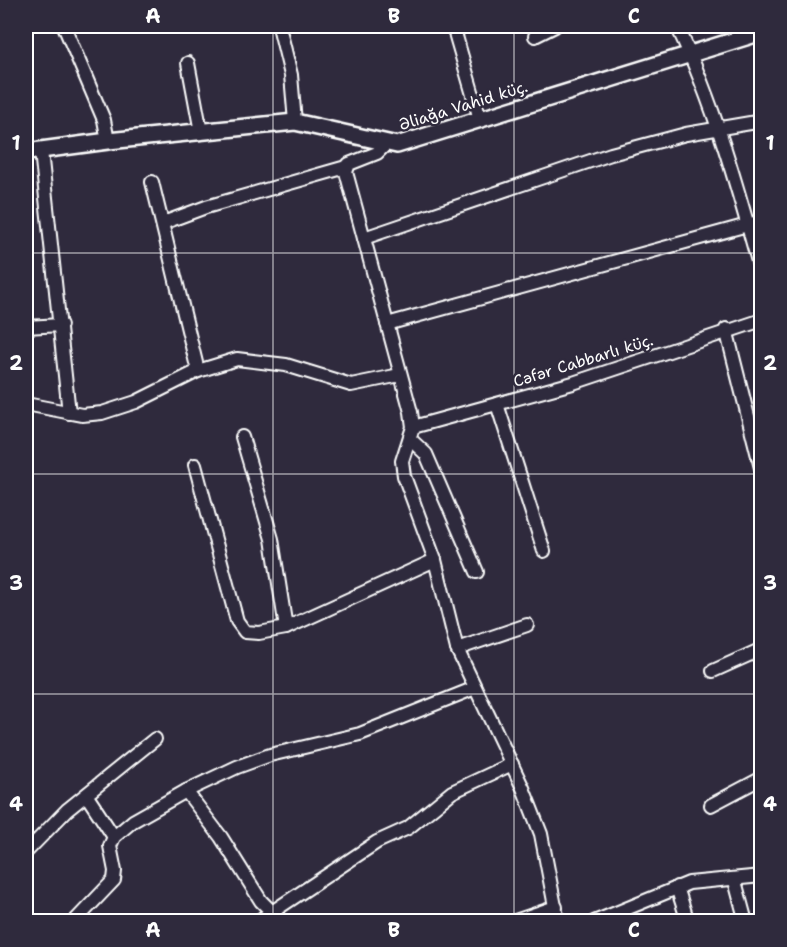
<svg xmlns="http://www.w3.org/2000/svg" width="787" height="947" viewBox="0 0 787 947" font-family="'Shantell Sans',sans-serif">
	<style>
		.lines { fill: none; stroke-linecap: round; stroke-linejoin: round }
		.minor-casing { stroke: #fff; stroke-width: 16 }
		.tertiary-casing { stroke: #fff; stroke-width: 20 }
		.minor { stroke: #2f2a3d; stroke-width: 12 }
		.tertiary { stroke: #2f2a3d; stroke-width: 15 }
		.grid { fill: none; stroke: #fff; stroke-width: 1.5; stroke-opacity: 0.55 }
		.labels { text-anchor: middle; stroke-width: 5; stroke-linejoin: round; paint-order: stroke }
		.street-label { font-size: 16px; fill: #fff; stroke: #2f2a3d }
		.neatline { fill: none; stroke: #fff; stroke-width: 2 }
		.grid-label { font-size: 20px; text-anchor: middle; font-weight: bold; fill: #fff }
	</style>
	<rect width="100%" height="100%" fill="#2f2a3d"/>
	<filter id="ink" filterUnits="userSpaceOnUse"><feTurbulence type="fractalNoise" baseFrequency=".0167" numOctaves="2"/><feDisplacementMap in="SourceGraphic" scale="12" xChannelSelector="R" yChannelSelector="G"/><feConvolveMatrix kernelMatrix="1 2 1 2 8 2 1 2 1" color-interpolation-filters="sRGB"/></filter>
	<g filter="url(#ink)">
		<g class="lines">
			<g class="minor-casing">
				<g id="minor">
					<path d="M 64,26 L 104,120 L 108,141"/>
					<path d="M 279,26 L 291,75 L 295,122"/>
					<path d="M 453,26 L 480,119"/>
					<path d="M 677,26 C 714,102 739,193 762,276"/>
					<path d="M 535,36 L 555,26"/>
					<path d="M 188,63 L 201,132"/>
					<path d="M 386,144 L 377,153 L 349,164 L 346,172 L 411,412 L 413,427 L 402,461 L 404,476 L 435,560 L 457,649 L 523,788 L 541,834 L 558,922"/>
					<path d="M 41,151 L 69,413"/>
					<path d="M 152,182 L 198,371"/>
					<path d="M 163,223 L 206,207 L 346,167"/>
					<path d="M 364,238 L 611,154 L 686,134 L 762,121"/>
					<path d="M 387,324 L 762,221"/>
					<path d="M 26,327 L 61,325"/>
					<path d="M 726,329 L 762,472"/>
					<path d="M 26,404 L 82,415 L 102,413 L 136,402 L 198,371 L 237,359 L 286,365 L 351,385 L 400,375"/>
					<path d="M 497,404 L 544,551"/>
					<path d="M 413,427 L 573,383 L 762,320"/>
					<path d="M 242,437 L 272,539 L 286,628"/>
					<path d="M 410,439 L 426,454 L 477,572"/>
					<path d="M 195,465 L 237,621 L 245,632 L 259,633 L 286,628 L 435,560"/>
					<path d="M 457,649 L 527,625"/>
					<path d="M 713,671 L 762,649"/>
					<path d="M 186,791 L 221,837 L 261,901 L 282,922"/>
					<path d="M 87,796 L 114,837"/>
					<path d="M 711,805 L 762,778"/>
					<path d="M 26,852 L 67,810 L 155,739"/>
					<path d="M 735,881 L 746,922"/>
					<path d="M 677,887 L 688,922"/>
					<path d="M 74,922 L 114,880 L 115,871 L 110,846 L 114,837 L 133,821 L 186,791 L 237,767 L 270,755 L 360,734 L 475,688"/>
					<path d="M 257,922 L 377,842 L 408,828 L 452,792 L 512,764"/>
					<path d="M 512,922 L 556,907"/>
					<path d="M 594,922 L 689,883 L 762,876"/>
				</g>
			</g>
			<g class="tertiary-casing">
				<path id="tertiary" d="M 26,152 L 108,141 L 295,122 L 397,145 L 762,32"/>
			</g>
			<use href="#minor" class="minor"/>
			<use href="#tertiary" class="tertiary"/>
		</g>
	</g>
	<path class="grid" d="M 273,26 L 273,922M 514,26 L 514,922M 26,253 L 762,253M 26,474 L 762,474M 26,694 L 762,694"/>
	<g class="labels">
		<g class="street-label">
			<text transform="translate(463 105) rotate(-17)" y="6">Əliağa Vahid küç.</text>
			<text transform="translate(583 360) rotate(-17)" y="6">Cəfər Cabbarlı küç.</text>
		</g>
	</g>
	<rect width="787" height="947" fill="none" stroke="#2f2a3d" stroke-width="66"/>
	<rect x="33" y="33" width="721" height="881" class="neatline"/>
	<g class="grid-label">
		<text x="153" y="23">A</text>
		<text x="394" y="23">B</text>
		<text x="634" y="23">C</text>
		<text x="16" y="150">1</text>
		<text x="770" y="150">1</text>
		<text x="16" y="370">2</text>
		<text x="770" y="370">2</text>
		<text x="16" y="590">3</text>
		<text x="770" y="590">3</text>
		<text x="16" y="811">4</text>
		<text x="770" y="811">4</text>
		<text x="153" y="937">A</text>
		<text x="394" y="937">B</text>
		<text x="634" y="937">C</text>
	</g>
</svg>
